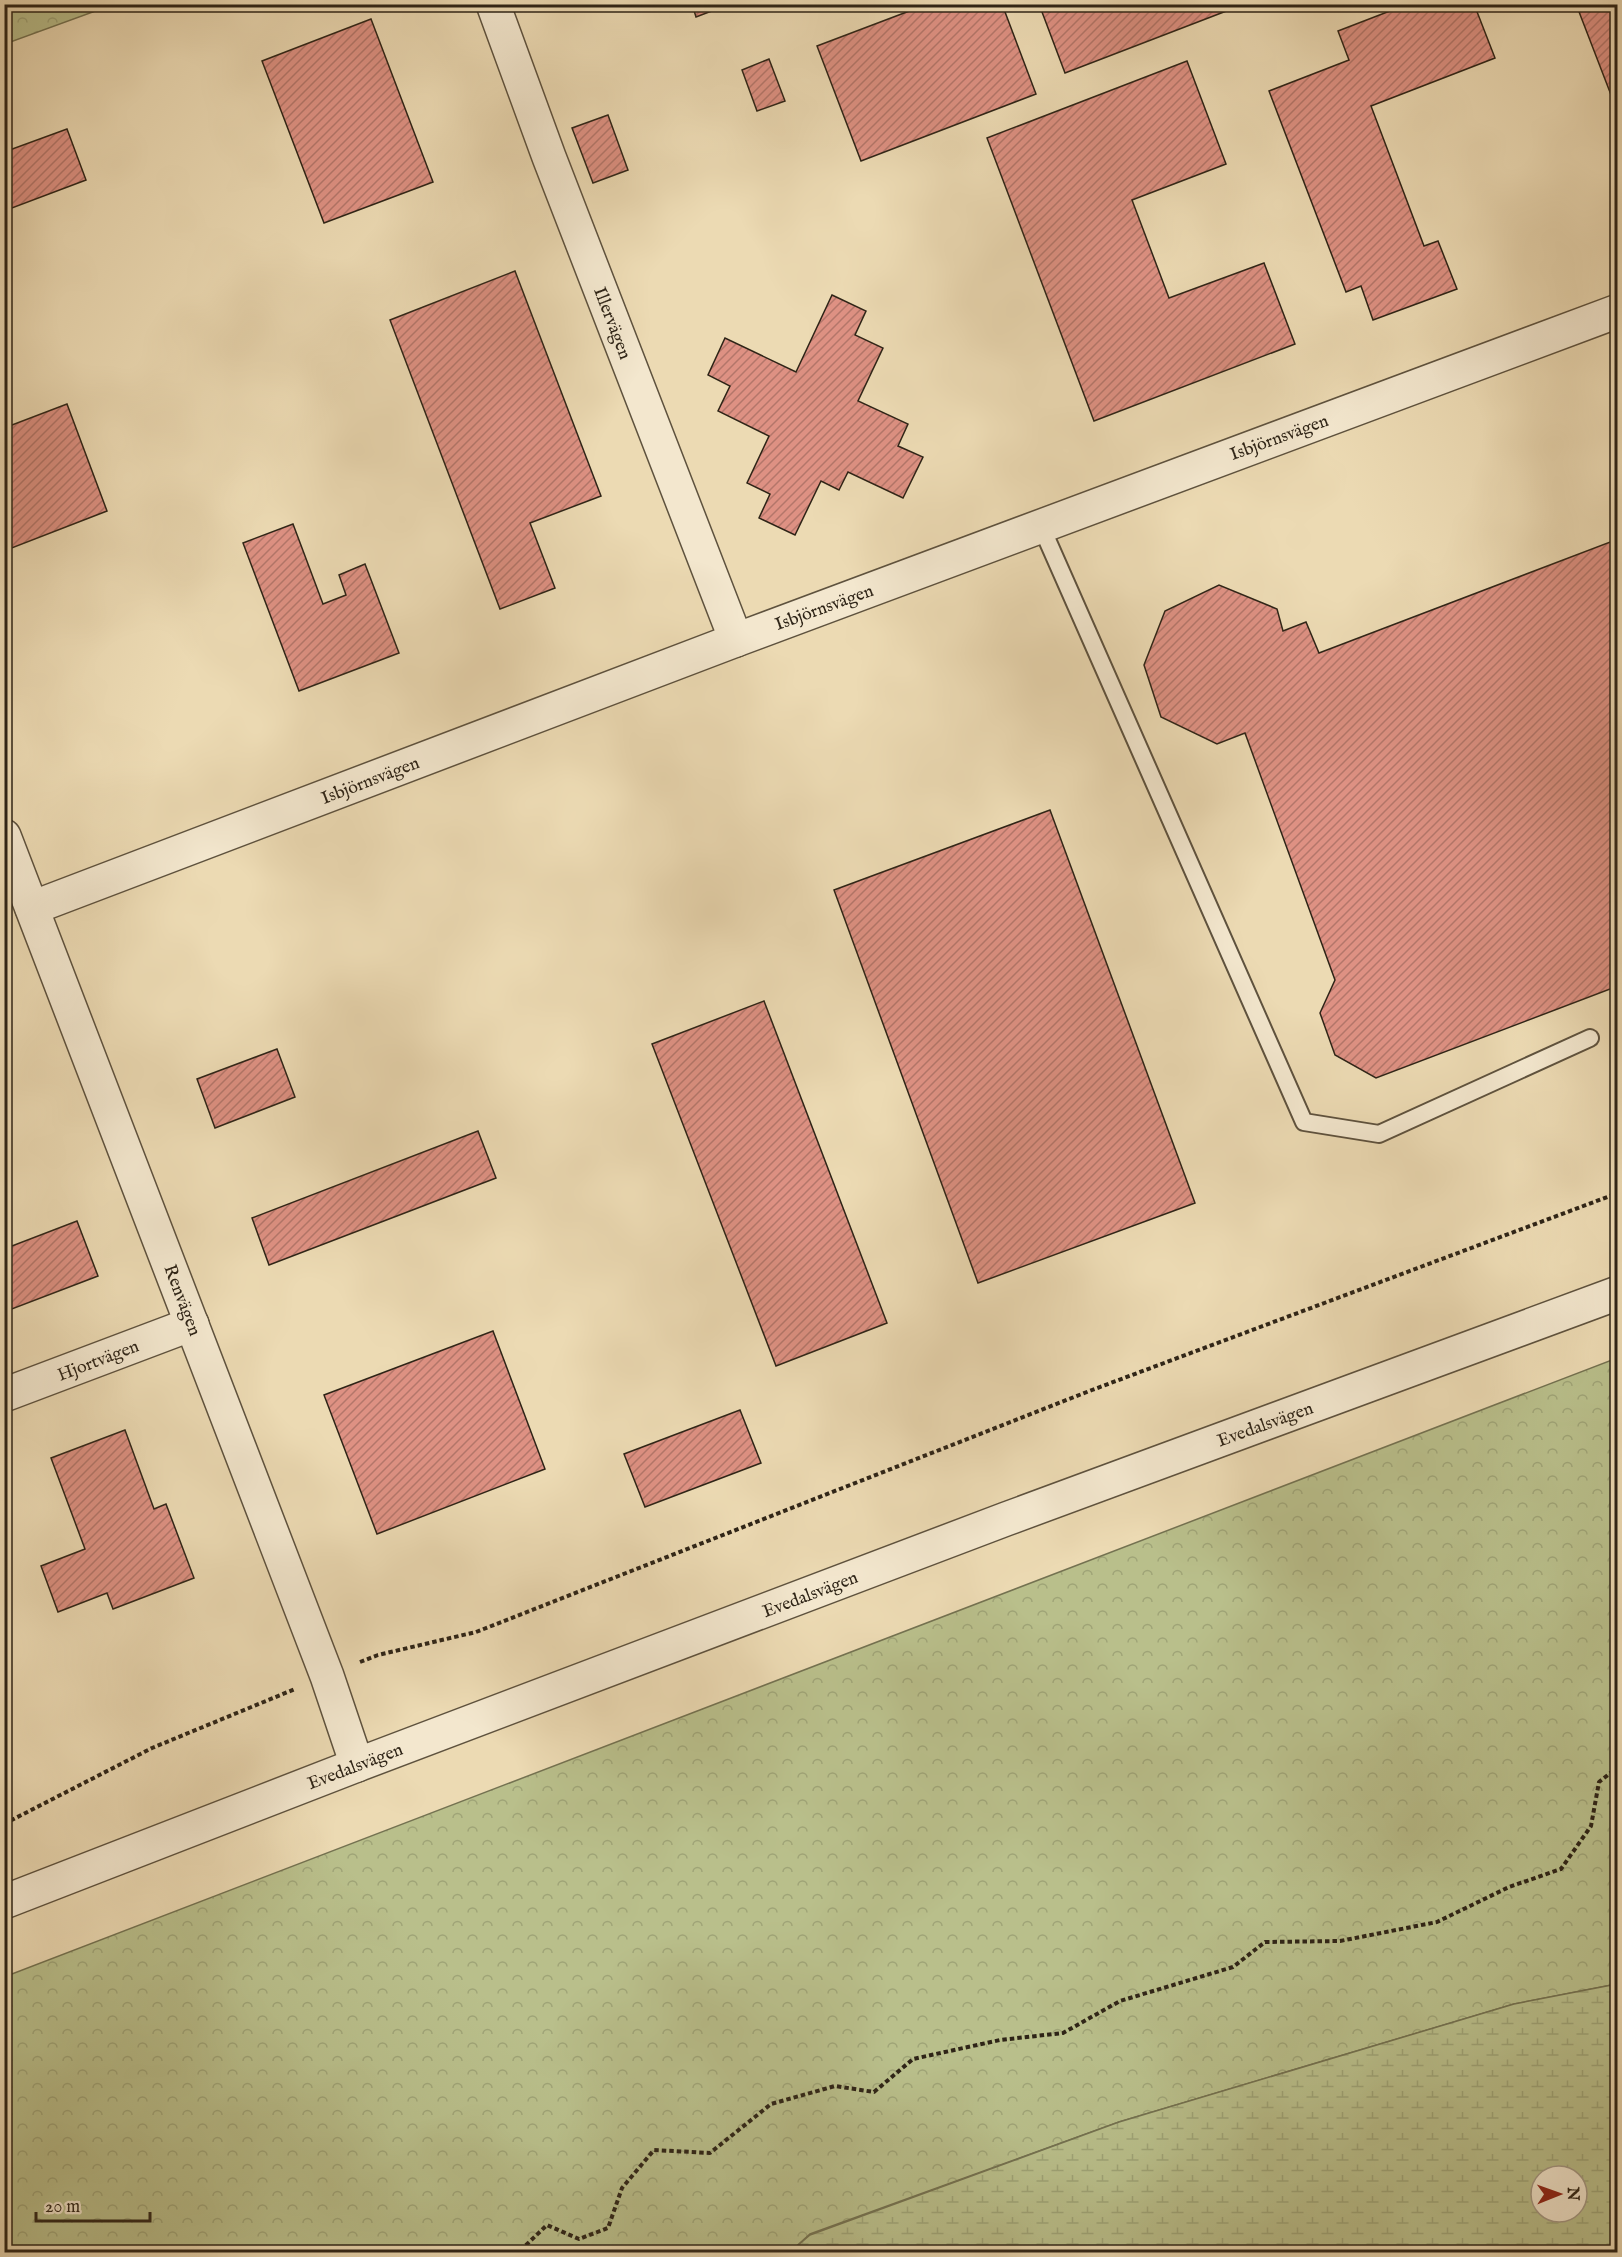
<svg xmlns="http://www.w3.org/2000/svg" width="1622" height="2257" viewBox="0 0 1622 2257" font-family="'IM FELL English',serif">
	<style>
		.forest { fill: url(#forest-crowns); stroke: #747251; stroke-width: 1.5 }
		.wetland { fill: url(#wetland-marsh); stroke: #747251; stroke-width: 1.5; fill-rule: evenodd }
		.building { fill: url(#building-hatch); stroke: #2e2417; stroke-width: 1.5 }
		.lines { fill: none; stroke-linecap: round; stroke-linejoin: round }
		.service-casing { stroke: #5e523e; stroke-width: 20 }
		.minor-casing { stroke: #5e523e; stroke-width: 36 }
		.tertiary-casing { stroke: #5e523e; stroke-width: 36 }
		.path { stroke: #2e2417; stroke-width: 4; stroke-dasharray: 4.5 3; stroke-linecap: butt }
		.service { stroke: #f3e7ce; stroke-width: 16 }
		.minor { stroke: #f3e7ce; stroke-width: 33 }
		.tertiary { stroke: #f3e7ce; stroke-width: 33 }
		.labels { text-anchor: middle; stroke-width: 5; stroke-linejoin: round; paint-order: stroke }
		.street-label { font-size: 18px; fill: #2e2417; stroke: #f3e7ce }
	</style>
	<defs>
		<pattern id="forest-crowns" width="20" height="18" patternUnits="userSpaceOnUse" patternTransform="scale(1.5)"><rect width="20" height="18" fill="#b9bf8b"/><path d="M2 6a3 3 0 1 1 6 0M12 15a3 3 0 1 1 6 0" fill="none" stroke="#9fa477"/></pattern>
		<pattern id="wetland-marsh" width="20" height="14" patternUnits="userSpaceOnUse" patternTransform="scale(1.5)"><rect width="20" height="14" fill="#b9bf8b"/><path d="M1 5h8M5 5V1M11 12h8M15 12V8" fill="none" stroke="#9fa477"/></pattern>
		<pattern id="building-hatch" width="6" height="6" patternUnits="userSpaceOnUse" patternTransform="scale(1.5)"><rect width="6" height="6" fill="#de9183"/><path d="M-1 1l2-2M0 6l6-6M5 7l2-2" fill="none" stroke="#b4766a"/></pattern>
	</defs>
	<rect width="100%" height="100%" fill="#ecdab3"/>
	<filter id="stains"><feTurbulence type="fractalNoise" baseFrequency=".00333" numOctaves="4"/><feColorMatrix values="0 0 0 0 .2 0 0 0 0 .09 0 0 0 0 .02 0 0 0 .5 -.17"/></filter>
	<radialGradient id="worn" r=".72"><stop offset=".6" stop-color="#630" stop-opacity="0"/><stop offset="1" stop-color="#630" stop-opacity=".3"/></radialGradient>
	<g class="forest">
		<path d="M 5,4 L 112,4 L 112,5 L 5,44 Z"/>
		<path d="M 1617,1358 L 1617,1984 L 1514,2004 L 1119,2122 L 810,2234 L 790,2252 L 5,2252 L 4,1977 Z"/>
	</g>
	<path class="wetland" d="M 1617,1984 L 1617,2252 L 790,2252 L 810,2235 L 1119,2122 L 1514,2004 ZM 1541,2176 L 1577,2176 L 1577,2212 L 1541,2212 Z"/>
	<g class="building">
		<path d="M 692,4 L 730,4 L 696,17 Z"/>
		<path d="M 910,4 L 1002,4 L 1036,94 L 861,161 L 817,46 L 912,10 Z"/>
		<path d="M 1039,4 L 1227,4 L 1229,10 L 1065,73 Z"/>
		<path d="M 1408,4 L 1474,4 L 1495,58 L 1371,106 L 1424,246 L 1438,241 L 1457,289 L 1373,320 L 1361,286 L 1346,292 L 1269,91 L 1349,60 L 1338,31 Z"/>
		<path d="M 1576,4 L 1618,4 L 1618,113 Z"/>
		<path d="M 371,19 L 433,182 L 324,223 L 262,61 Z"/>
		<path d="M 769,59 L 785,101 L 757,111 L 742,70 Z"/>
		<path d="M 1187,61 L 1226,164 L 1132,200 L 1169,298 L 1264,263 L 1295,344 L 1094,421 L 987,138 Z"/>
		<path d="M 608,115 L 628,170 L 593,183 L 572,128 Z"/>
		<path d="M 67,129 L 86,180 L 4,211 L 4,152 Z"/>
		<path d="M 515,271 L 601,496 L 530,523 L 555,588 L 500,609 L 390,320 Z"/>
		<path d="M 832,295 L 866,311 L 855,335 L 883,348 L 858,401 L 908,424 L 898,446 L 923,457 L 903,498 L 848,472 L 839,490 L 821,481 L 795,535 L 759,518 L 770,494 L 747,483 L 769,436 L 718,411 L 730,386 L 708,375 L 725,338 L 796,372 Z"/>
		<path d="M 67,404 L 107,511 L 4,551 L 4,428 Z"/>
		<path d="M 293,524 L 323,604 L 346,595 L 339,575 L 365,564 L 399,653 L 299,691 L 243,543 Z"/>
		<path d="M 1618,539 L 1618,986 L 1376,1078 L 1335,1055 L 1320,1013 L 1335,980 L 1245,733 L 1217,744 L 1161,717 L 1144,665 L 1165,611 L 1219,585 L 1277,609 L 1283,631 L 1306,622 L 1319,653 Z"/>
		<path d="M 1050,810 L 1195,1203 L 978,1283 L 834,890 Z"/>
		<path d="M 764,1001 L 887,1323 L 776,1366 L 652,1044 Z"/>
		<path d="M 277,1049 L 295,1097 L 215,1128 L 197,1079 Z"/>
		<path d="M 478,1131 L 496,1178 L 269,1265 L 252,1218 Z"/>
		<path d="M 77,1221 L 98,1276 L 4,1312 L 4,1249 Z"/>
		<path d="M 493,1331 L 545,1469 L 377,1534 L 324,1395 Z"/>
		<path d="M 740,1410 L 761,1463 L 645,1507 L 624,1454 Z"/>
		<path d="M 125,1430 L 154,1509 L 166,1504 L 194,1578 L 113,1609 L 107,1593 L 58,1612 L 41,1566 L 85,1549 L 51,1458 Z"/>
	</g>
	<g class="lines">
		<g class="service-casing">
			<path id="service" d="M 1041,526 L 1304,1122 L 1379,1134 L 1590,1038"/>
		</g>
		<g class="minor-casing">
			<g id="minor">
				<path d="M 493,4 L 549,157 L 736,640"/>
				<path d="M 4,836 L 327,1676 L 357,1765"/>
				<path d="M 32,908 L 736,640 L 1618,311"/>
				<path d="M 4,1395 L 192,1324"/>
			</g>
		</g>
		<g class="tertiary-casing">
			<path id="tertiary" d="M 4,1902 L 357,1765 L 1006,1519 L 1618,1293"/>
		</g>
		<g class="path">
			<path d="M 360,1662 L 378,1655 L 476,1632 L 1092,1390 L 1618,1193"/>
			<path d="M 4,1824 L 152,1748 L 295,1689"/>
			<path d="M 523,2252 L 525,2246 L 547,2225 L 579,2239 L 608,2228 L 622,2188 L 654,2150 L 710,2153 L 771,2104 L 835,2086 L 874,2092 L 913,2059 L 1000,2040 L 1063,2033 L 1120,2001 L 1233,1967 L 1265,1942 L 1340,1941 L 1437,1922 L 1509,1887 L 1561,1869 L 1591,1826 L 1599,1782 L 1618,1767"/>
		</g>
		<use href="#service" class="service"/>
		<use href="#minor" class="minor"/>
		<use href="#tertiary" class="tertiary"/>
	</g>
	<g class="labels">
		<g class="street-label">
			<text transform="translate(613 323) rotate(69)" y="6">Illervägen</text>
			<text transform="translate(1279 437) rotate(-20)" y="6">Isbjörnsvägen</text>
			<text transform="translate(824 607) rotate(-20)" y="6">Isbjörnsvägen</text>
			<text transform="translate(370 780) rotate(-21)" y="6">Isbjörnsvägen</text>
			<text transform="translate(183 1300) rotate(69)" y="6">Renvägen</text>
			<text transform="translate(98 1360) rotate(-21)" y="6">Hjortvägen</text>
			<text transform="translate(1265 1424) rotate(-20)" y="6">Evedalsvägen</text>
			<text transform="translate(810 1594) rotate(-21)" y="6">Evedalsvägen</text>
			<text transform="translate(355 1766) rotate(-21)" y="6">Evedalsvägen</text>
		</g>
	</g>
	<rect width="1622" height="2257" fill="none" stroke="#ecdab3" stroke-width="24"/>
	<rect x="6" y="6" width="1610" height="2245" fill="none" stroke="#2e2417" stroke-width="3"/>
	<rect x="12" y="12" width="1598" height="2233" fill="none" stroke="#2e2417" stroke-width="1.5"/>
	<g transform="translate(1559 2194) rotate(89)"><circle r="28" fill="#f3e7ce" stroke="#a49985" stroke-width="1.5"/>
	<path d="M0-4.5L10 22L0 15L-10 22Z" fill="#8f2418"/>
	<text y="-9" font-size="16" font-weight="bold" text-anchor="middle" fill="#2e2417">N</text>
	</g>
	<path d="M36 2212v9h114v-9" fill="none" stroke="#2e2417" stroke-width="3"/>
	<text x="45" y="2212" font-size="18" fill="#2e2417" stroke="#f3e7ce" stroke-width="4.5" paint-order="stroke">20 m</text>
	<rect width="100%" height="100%" filter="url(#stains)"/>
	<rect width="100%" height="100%" fill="url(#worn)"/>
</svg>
